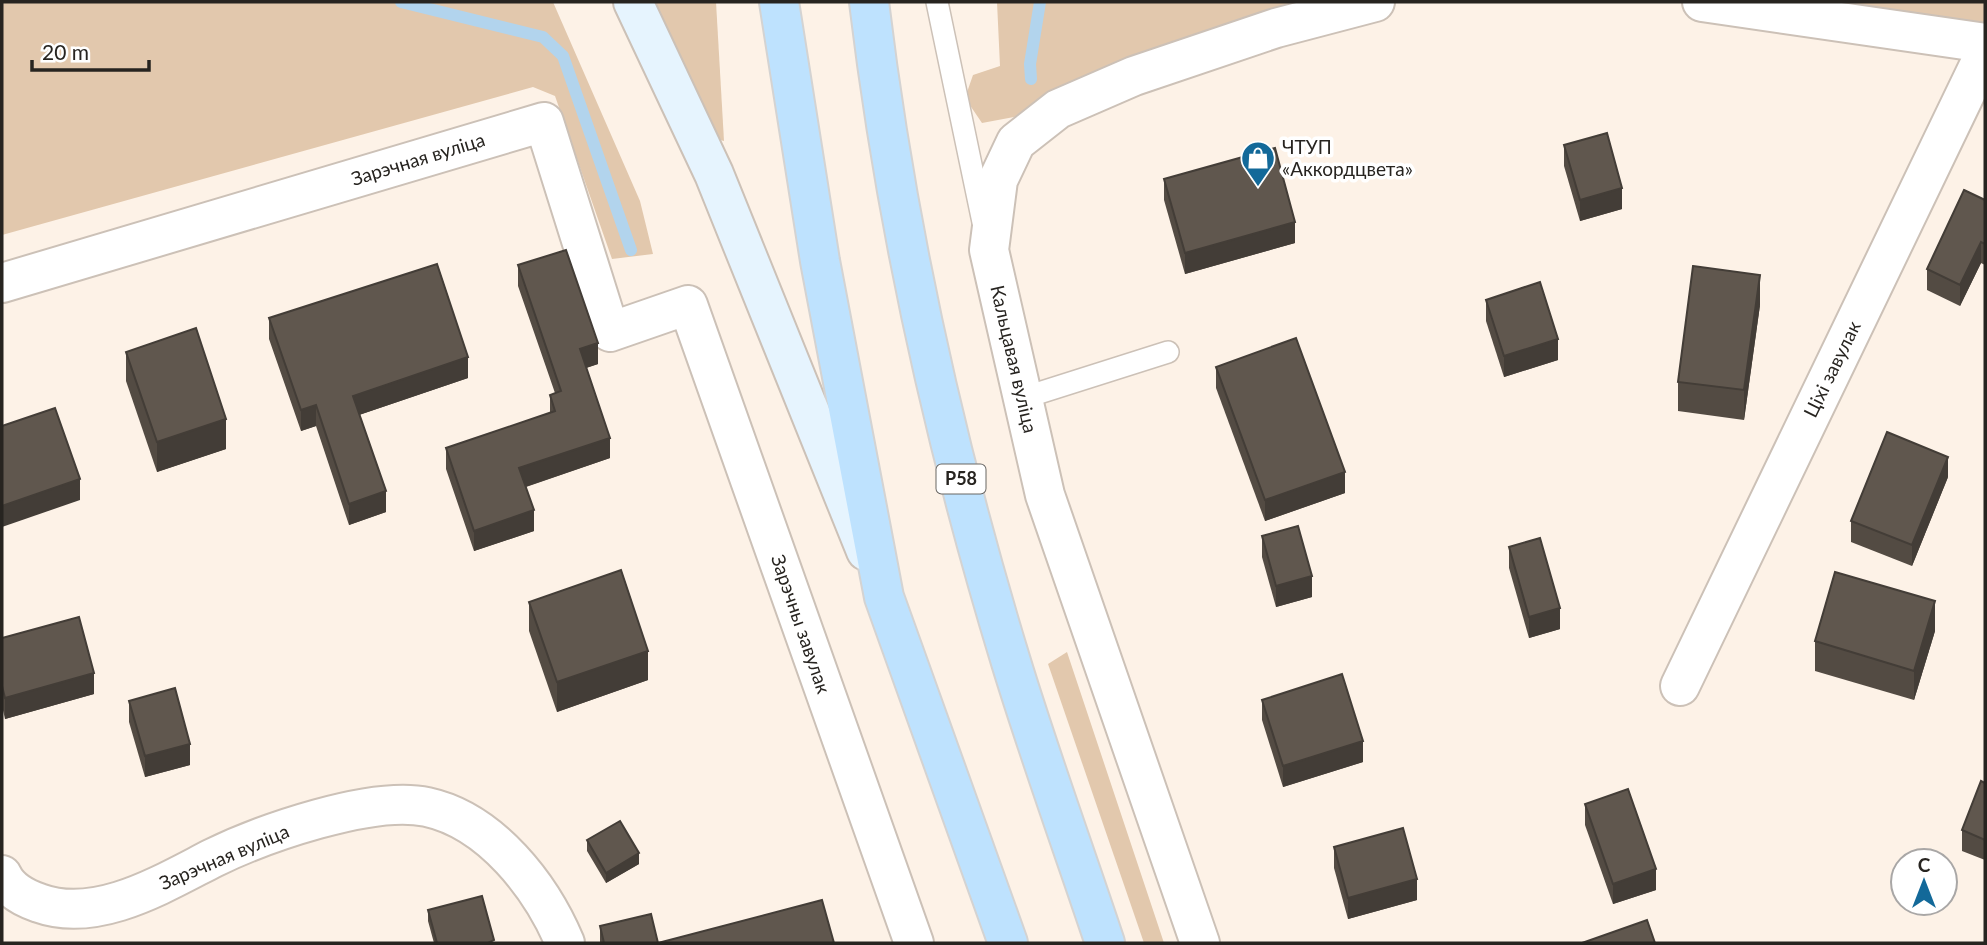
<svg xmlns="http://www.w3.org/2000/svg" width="1987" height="945" viewBox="0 0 1987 945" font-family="Lato,sans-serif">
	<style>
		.green { fill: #e2c8ad }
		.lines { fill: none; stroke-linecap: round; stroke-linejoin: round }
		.stream { stroke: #b2d4ed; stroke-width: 12 }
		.service-casing { stroke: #ccc1b7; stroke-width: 24 }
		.minor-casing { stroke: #ccc1b7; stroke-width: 42 }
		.secondary-casing { stroke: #ccc1b7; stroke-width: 42 }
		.trunk-casing { stroke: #d4d3d2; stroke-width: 42 }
		.service { stroke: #fff; stroke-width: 21 }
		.minor { stroke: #fff; stroke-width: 38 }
		.secondary { stroke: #e6f4fe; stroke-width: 38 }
		.trunk { stroke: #bee2fe; stroke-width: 38 }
		.wall { fill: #534b43 }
		.shaded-wall { fill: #433d37 }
		.building { fill: #60574e; stroke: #433d37; stroke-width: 2 }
		.labels { text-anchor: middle; stroke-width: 7; stroke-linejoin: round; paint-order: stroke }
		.shield { fill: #fff; stroke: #686663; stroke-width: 2 }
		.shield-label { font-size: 18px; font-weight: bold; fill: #272420 }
		.poi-label { font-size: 19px; fill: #272420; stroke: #fff; text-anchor: start }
		.street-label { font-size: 19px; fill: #272420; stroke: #fff }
	</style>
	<rect width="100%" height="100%" fill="#fdf2e7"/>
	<g class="green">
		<path d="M 2,2 L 553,2 L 640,201 L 653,254 L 612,259 L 555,96 L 533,87 L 2,235 Z"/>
		<path d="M 651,2 L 716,2 L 724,141 L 709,137 Z"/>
		<path d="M 997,2 L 1375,2 L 1058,109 L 982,123 L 965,98 L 973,75 L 1000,66 Z"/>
		<path d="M 1702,2 L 1985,2 L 1985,43 Z"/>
		<path d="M 1067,652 L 1164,943 L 1144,943 L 1048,664 Z"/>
	</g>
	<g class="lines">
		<g class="stream">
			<path d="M 401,2 L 543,37 L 563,56 L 631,250"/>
			<path d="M 1031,79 L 1030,64 L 1040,2"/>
		</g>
		<g class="service-casing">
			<g id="service">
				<path d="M 937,2 L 983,222"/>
				<path d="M 1023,398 L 1168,352"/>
			</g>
		</g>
		<g class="minor-casing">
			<g id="minor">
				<path d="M 1702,2 L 1985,43"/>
				<path d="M 2,283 L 544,122 L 610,332 L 688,305 L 914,943"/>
				<path d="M 1680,686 L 1985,53"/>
				<path d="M 2,875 C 9,890 24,898 39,903 C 97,924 162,884 213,858 C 262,834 372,795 427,807 C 491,821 541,886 565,943"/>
				<path d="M 1200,943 L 1045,495 L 989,250 L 998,180 L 1016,142 L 1058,109 L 1134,76 L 1276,28 L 1375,2"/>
			</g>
		</g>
		<g class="secondary-casing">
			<path id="secondary" d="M 633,2 L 714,174 L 866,551"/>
		</g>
		<g class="trunk-casing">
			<g id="trunk">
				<path d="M 779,2 L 820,261 L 884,597 L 1008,943"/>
				<path d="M 869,2 C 896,226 945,446 1011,662 C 1040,757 1074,850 1105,943"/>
			</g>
		</g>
		<use href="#service" class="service"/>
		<use href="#minor" class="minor"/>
		<use href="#secondary" class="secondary"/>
		<use href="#trunk" class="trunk"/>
	</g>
	<g class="wall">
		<path d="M 1564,145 L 1622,209 L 1580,221 L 1564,166 Z"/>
		<path d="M 1164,179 L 1295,243 L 1185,274 L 1164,200 Z"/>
		<path d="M 1985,200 L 1985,265 L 1981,263 L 1960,306 L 1927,290 L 1927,269 Z"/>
		<path d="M 518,265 L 598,364 L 586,368 L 610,458 L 526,487 L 534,531 L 474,551 L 446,469 L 446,448 L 550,413 L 550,395 L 555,393 L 518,286 Z"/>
		<path d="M 1486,300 L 1558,360 L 1504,377 L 1486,321 Z"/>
		<path d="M 1760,305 L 1744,420 L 1678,411 L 1678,382 Z"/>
		<path d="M 269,318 L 468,378 L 359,415 L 386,512 L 349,525 L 316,426 L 301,431 L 269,339 Z"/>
		<path d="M 126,352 L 226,449 L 157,472 L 126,381 Z"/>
		<path d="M 1216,367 L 1345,493 L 1265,521 L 1216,388 Z"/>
		<path d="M 1948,477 L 1912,566 L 1851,542 L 1851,521 Z"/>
		<path d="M 1262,536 L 1312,597 L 1276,607 L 1262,557 Z"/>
		<path d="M 1509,547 L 1560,629 L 1529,638 L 1509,568 Z"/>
		<path d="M 529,602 L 648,680 L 557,712 L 529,631 Z"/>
		<path d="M 1935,631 L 1914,700 L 1815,671 L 1815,641 Z"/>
		<path d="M 2,638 L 94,694 L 5,719 L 2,706 Z"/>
		<path d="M 1262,700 L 1363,762 L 1283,787 L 1262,720 Z"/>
		<path d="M 129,701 L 190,765 L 145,777 L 129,722 Z"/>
		<path d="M 1985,783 L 1985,860 L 1962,851 L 1962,830 Z"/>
		<path d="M 1585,804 L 1656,890 L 1613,904 L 1585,825 Z"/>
		<path d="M 587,840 L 639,864 L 606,883 L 587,851 Z"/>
		<path d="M 1334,847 L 1417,900 L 1348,919 L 1334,868 Z"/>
		<path d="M 428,910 L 494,943 L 434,943 L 428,921 Z"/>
		<path d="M 600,926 L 658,943 L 834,943 L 600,943 Z"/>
	</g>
	<g class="shaded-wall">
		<path d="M 1622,188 L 1622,209 L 1580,221 L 1580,200 Z"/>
		<path d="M 1295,222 L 1295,243 L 1185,274 L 1185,253 Z"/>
		<path d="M 1981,242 L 1981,263 L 1960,306 L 1960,285 Z"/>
		<path d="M 1760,275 L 1760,305 L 1744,420 L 1744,390 Z"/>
		<path d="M 1558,339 L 1558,360 L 1504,377 L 1504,356 Z"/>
		<path d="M 598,343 L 598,364 L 580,370 L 580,349 Z"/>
		<path d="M 468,357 L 468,378 L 353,417 L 353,396 Z"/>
		<path d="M 316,405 L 316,426 L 301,431 L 301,410 Z"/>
		<path d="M 226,419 L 226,449 L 157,472 L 157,442 Z"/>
		<path d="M 610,438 L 610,458 L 519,489 L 519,468 Z"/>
		<path d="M 1948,457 L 1948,477 L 1912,566 L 1912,545 Z"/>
		<path d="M 1345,472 L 1345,493 L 1265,521 L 1265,500 Z"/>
		<path d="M 80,479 L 80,500 L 2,527 L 2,506 Z"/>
		<path d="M 386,491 L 386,512 L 349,525 L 349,504 Z"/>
		<path d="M 534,510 L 534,531 L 474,551 L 474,531 Z"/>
		<path d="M 1312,576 L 1312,597 L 1276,607 L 1276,586 Z"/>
		<path d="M 1935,601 L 1935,631 L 1914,700 L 1914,671 Z"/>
		<path d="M 1560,608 L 1560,629 L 1529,638 L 1529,617 Z"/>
		<path d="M 648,651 L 648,680 L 557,712 L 557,682 Z"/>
		<path d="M 94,673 L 94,694 L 5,719 L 5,698 Z"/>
		<path d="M 1363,741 L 1363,762 L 1283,787 L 1283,766 Z"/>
		<path d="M 190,744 L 190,765 L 145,777 L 145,756 Z"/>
		<path d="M 639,853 L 639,864 L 606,883 L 606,873 Z"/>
		<path d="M 1656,869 L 1656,890 L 1613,904 L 1613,884 Z"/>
		<path d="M 1417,879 L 1417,900 L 1348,919 L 1348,898 Z"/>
	</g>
	<g class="building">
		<path d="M 1607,133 L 1622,188 L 1580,200 L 1564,145 Z"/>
		<path d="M 1275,148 L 1295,222 L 1185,253 L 1164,179 Z"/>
		<path d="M 1964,190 L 1985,200 L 1985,244 L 1981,242 L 1960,285 L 1927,269 Z"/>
		<path d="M 566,250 L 598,343 L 580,349 L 610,438 L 519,468 L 534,510 L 474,531 L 446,448 L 555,411 L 550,395 L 561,391 L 518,265 Z"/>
		<path d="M 437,264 L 468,357 L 353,396 L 386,491 L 349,504 L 316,405 L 301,410 L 269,318 Z"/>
		<path d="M 1693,266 L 1760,275 L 1744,390 L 1678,382 Z"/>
		<path d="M 1540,282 L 1558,339 L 1504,356 L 1486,300 Z"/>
		<path d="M 196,328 L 226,419 L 157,442 L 126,352 Z"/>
		<path d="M 1296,338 L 1345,472 L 1265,500 L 1216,367 Z"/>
		<path d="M 55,408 L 80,479 L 2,506 L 2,426 Z"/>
		<path d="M 1887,432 L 1948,457 L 1912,545 L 1851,521 Z"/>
		<path d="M 1298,526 L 1312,576 L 1276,586 L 1262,536 Z"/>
		<path d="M 1540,538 L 1560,608 L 1529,617 L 1509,547 Z"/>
		<path d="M 621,570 L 648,651 L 557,682 L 529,602 Z"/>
		<path d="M 1835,572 L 1935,601 L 1914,671 L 1815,641 Z"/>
		<path d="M 79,617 L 94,673 L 5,698 L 2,686 L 2,638 Z"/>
		<path d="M 1342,674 L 1363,741 L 1283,766 L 1262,700 Z"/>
		<path d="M 175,688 L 190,744 L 145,756 L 129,701 Z"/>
		<path d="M 1981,781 L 1985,783 L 1985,840 L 1962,830 Z"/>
		<path d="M 1628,789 L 1656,869 L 1613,884 L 1585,804 Z"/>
		<path d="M 620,821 L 639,853 L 606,873 L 587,840 Z"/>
		<path d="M 1403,828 L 1417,879 L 1348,898 L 1334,847 Z"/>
		<path d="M 482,896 L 494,940 L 488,943 L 437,943 L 428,910 Z"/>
		<path d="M 822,900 L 834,943 L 604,943 L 600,926 L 651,914 L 658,943 Z"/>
		<path d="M 1647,920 L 1655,943 L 1582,943 Z"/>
	</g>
	<defs>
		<g id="shop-pin" transform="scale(1.75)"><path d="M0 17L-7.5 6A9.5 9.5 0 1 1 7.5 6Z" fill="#136999" stroke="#fff"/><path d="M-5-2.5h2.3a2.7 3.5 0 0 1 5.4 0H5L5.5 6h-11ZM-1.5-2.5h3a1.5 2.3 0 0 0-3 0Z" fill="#fff"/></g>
	</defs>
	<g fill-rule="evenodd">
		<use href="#shop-pin" x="1258" y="158"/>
	</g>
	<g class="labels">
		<rect class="shield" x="936.5" y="464.5" width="49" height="29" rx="5"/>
		<g class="shield-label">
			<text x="961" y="485">Р58</text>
		</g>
		<g class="poi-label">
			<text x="1282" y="154">ЧТУП<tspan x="1282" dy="22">«Аккордцвета»</tspan></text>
		</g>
		<g class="street-label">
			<text transform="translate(418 159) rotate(-17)" y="7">Зарэчная вуліца</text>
			<text transform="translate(1014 359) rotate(77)" y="7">Кальцавая вуліца</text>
			<text transform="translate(1832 369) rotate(-64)" y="7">Ціхі завулак</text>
			<text transform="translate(801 624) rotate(71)" y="7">Зарэчны завулак</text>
			<text transform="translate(224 857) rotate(-23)" y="7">Зарэчная вуліца</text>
		</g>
	</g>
	<rect width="1987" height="945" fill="none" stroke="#272420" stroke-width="7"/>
	<g transform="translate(1924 882)"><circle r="33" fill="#ffffff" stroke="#a9a7a6" stroke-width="2"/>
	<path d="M0-5L12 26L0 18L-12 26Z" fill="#136999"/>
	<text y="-10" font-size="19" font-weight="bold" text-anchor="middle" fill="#272420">С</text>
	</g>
	<path d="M32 60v10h117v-10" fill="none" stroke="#272420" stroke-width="3.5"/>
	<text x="42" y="60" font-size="21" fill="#272420" stroke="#ffffff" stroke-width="5" paint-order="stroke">20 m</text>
</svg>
